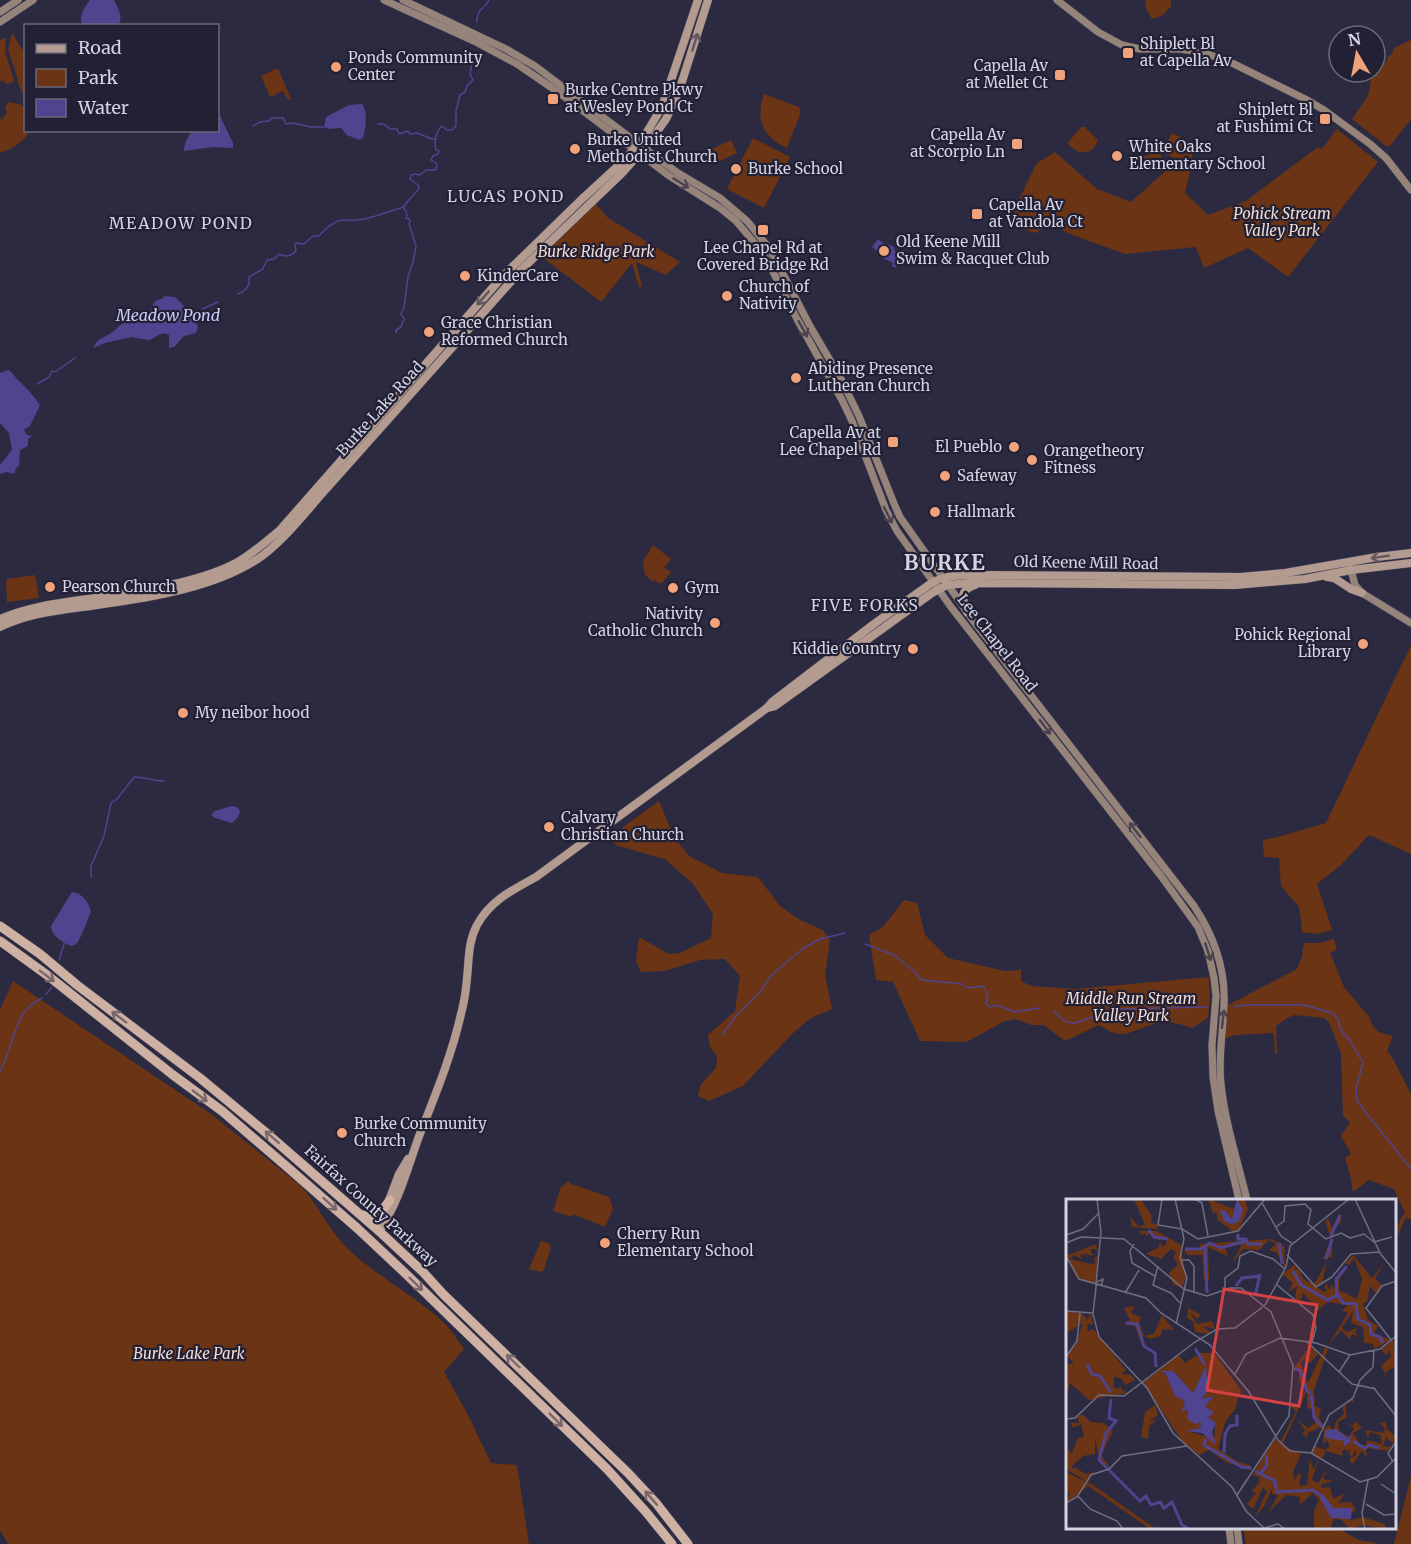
<svg xmlns="http://www.w3.org/2000/svg" width="1411" height="1544" viewBox="0 0 1411 1544" font-family="Merriweather,serif">
	<style>
		.green { fill: #6b3414 }
		.water { fill: #4f4490 }
		.lines { fill: none; stroke-linecap: round; stroke-linejoin: round }
		.stream { stroke: #4f4490; stroke-width: 1.5 }
		.secondary-casing { stroke: #47455a; stroke-width: 8 }
		.primary-casing { stroke: #47455a; stroke-width: 9 }
		.highway-casing { stroke: #47455a; stroke-width: 10 }
		.secondary { stroke: #96847a; stroke-width: 7 }
		.primary { stroke: #b39b90; stroke-width: 8 }
		.highway { stroke: #ceb1a3; stroke-width: 9 }
		.oneway { stroke: #63575e }
		.oneway2 { stroke: #4b434d }
		.oneway3 { stroke: #78686c }
		.poi-dot { fill: #f0a27a; stroke: #222035; stroke-width: 2 }
		.labels { text-anchor: middle; stroke-width: 4.5; stroke-linejoin: round; paint-order: stroke }
		.poi-label { font-size: 15px; fill: #d3d3e1; stroke: #222035; text-anchor: start }
		.park-label { font-size: 15px; font-style: italic; fill: #f3dcd0; stroke: #222035 }
		.street-label { font-size: 15px; fill: #d3d3e1; stroke: #222035 }
		.neighbourhood-label { font-size: 16px; letter-spacing: 1.5px; fill: #d3d3e1; stroke: #222035 }
		.water-label { font-size: 16px; font-style: italic; fill: #cdcbf6; stroke: #222035 }
		.district-label { font-size: 21px; font-weight: bold; letter-spacing: 1.5px; fill: #d3d3e1; stroke: #222035 }
		.inset-river { fill: none; stroke: #4f4490; stroke-width: 3 }
		.inset-road { fill: none; stroke: #6f6e80; stroke-width: 1.5 }
		.view { fill: #d64244; fill-opacity: 0.15; stroke: #d64244; stroke-width: 3 }
		.inset-edge { fill: none; stroke: #d3d3e1; stroke-width: 3 }
	</style>
	<rect width="100%" height="100%" fill="#2c2a40"/>
	<g class="green">
		<path d="M 1145,0 L 1171,0 L 1171,6 L 1163,15 L 1152,19 L 1146,8 Z"/>
		<path d="M 12,33 L 25,54 L 25,99 L 19,86 L 15,70 L 8,50 Z"/>
		<path d="M 6,37 L 5,52 L 14,80 L 12,83 L 7,84 L 2,80 L 0,82 L 0,40 Z"/>
		<path d="M 1411,40 L 1411,119 L 1390,146 L 1386,146 L 1352,119 L 1368,96 L 1371,79 L 1388,59 L 1387,57 L 1392,54 L 1394,48 Z"/>
		<path d="M 278,68 L 291,99 L 288,100 L 283,91 L 270,97 L 261,76 Z"/>
		<path d="M 764,94 L 799,107 L 801,112 L 787,148 C 763,137 755,119 764,94 Z"/>
		<path d="M 8,102 L 19,104 L 24,107 L 26,130 L 29,131 C 25,142 11,149 0,153 L 0,118 L 2,120 L 7,112 L 5,109 Z"/>
		<path d="M 1081,127 L 1085,127 L 1095,137 L 1095,139 L 1098,139 C 1094,156 1076,156 1068,143 Z"/>
		<path d="M 1337,129 L 1378,162 L 1288,277 L 1248,248 L 1204,268 L 1196,247 L 1125,254 L 1075,236 L 1051,225 L 1035,233 L 1009,224 L 1025,187 L 1037,163 L 1055,152 L 1097,189 L 1131,202 L 1180,158 L 1176,159 L 1162,152 L 1172,133 L 1189,141 L 1182,155 L 1191,150 L 1193,160 L 1185,193 L 1208,215 L 1246,201 L 1318,147 L 1322,149 Z"/>
		<path d="M 753,138 L 790,157 L 764,208 L 727,189 Z"/>
		<path d="M 731,140 L 737,153 L 714,164 L 708,151 Z"/>
		<path d="M 1158,150 L 1164,162 L 1144,172 L 1138,160 Z"/>
		<path d="M 596,204 L 608,218 L 680,262 L 666,275 L 636,262 L 642,287 L 639,287 L 632,263 L 601,302 L 541,256 Z"/>
		<path d="M 653,545 L 671,559 L 661,572 L 665,568 L 671,572 L 661,584 L 655,580 L 653,582 L 645,575 L 643,561 Z"/>
		<path d="M 35,575 L 39,598 L 7,602 L 6,583 L 7,579 Z"/>
		<path d="M 1411,645 L 1411,854 L 1369,835 L 1342,864 L 1317,884 L 1332,930 L 1318,934 L 1302,932 L 1301,920 L 1299,907 L 1281,886 L 1279,858 L 1264,857 L 1263,840 L 1278,837 L 1326,823 Z"/>
		<path d="M 659,801 L 674,837 L 689,856 L 722,873 L 758,877 L 780,906 L 800,920 L 823,930 L 830,940 L 825,975 L 832,1009 L 811,1018 L 793,1033 L 743,1086 L 709,1101 L 698,1096 L 701,1084 L 716,1068 L 717,1056 L 710,1047 L 708,1035 L 735,1011 L 740,976 L 725,959 L 700,960 L 665,971 L 641,972 L 636,961 L 639,937 L 669,954 L 680,953 L 711,938 L 713,914 L 693,884 L 665,859 L 618,846 L 608,838 Z"/>
		<path d="M 904,900 L 917,903 L 925,935 L 948,958 L 1005,971 L 1021,970 L 1021,981 L 1031,986 L 1075,989 L 1209,977 L 1210,996 L 1208,1018 L 1192,1028 C 1180,1024 1167,1020 1154,1024 C 1129,1031 1124,1042 1099,1025 L 1065,1041 L 1044,1025 L 1031,1025 L 1016,1019 L 1005,1021 L 966,1042 L 920,1041 L 893,982 L 876,980 L 869,935 L 883,927 Z"/>
		<path d="M 1334,939 L 1337,949 L 1330,953 L 1344,987 L 1370,1018 L 1371,1023 L 1378,1032 L 1393,1036 L 1387,1051 L 1392,1057 L 1411,1094 L 1411,1220 L 1406,1217 L 1397,1237 L 1395,1236 L 1395,1233 L 1402,1216 L 1405,1213 L 1394,1189 L 1369,1180 L 1353,1192 L 1350,1175 L 1345,1158 L 1351,1154 L 1341,1136 L 1350,1122 L 1343,1116 L 1341,1053 L 1329,1022 L 1324,1018 L 1295,1015 L 1289,1017 L 1276,1026 L 1277,1054 L 1275,1054 L 1274,1033 L 1235,1035 L 1225,1038 L 1228,1005 L 1297,969 L 1302,956 L 1304,943 L 1319,943 Z"/>
		<path d="M 13,981 L 211,1114 L 302,1187 C 319,1207 329,1231 349,1250 C 377,1276 412,1294 441,1320 C 450,1328 457,1339 464,1349 L 444,1372 L 467,1413 L 491,1463 L 517,1465 L 529,1544 L 8,1544 L 0,1530 L 0,1010 Z"/>
		<path d="M 569,1181 L 571,1184 C 584,1188 595,1192 609,1197 L 613,1209 L 605,1227 L 573,1214 L 572,1217 L 553,1211 L 561,1187 Z"/>
		<path d="M 541,1241 L 549,1243 L 551,1247 L 544,1270 L 541,1272 L 529,1269 Z"/>
		<path d="M 1411,1476 L 1411,1544 L 1394,1544 Z"/>
		<path d="M 1243,1528 L 1337,1528 L 1359,1540 L 1380,1544 L 1246,1544 Z"/>
	</g>
	<g class="water">
		<path d="M 90,0 L 114,0 C 118,8 124,18 118,25 L 82,25 C 79,15 84,8 90,0 Z"/>
		<path d="M 362,104 C 368,112 366,128 363,138 L 359,140 L 347,135 L 341,128 L 329,129 L 324,127 L 326,117 L 349,105 Z"/>
		<path d="M 218,112 L 233,143 L 233,148 L 213,147 L 184,151 C 184,143 188,136 193,131 L 218,130 Z"/>
		<path d="M 878,239 L 887,246 L 888,244 L 895,248 L 894,250 L 903,257 L 895,268 L 892,266 L 893,263 L 879,256 L 881,254 L 872,247 Z"/>
		<path d="M 164,296 L 175,297 L 186,308 L 196,321 L 198,327 L 196,333 L 184,336 L 174,347 L 171,347 L 169,349 L 169,335 C 160,330 156,338 149,340 L 131,337 L 105,343 L 93,348 C 99,337 102,339 111,333 C 115,331 118,326 122,324 C 131,320 141,322 148,314 C 151,311 153,306 154,302 L 163,298 Z"/>
		<path d="M 8,370 C 14,373 14,377 19,381 C 27,389 34,396 40,405 L 30,426 L 24,430 L 27,435 L 32,436 L 28,439 L 28,446 L 20,450 L 19,466 L 16,468 L 14,474 L 6,472 L 0,474 L 0,465 L 12,450 L 9,433 L 0,423 L 0,373 Z"/>
		<path d="M 231,806 L 237,807 L 240,811 L 238,817 L 232,823 L 215,818 L 211,815 L 215,811 Z"/>
		<path d="M 72,892 C 83,893 89,903 91,912 C 88,918 80,942 76,944 C 75,945 73,945 71,946 C 63,942 51,936 51,926 Z"/>
	</g>
	<g class="lines">
		<g class="stream">
			<path d="M 477,22 C 477,7 485,10 489,0"/>
			<path d="M 378,124 C 382,123 388,126 390,129 L 397,129 L 399,134 L 408,131 L 410,134 L 417,133 L 432,139 L 436,139"/>
			<path d="M 253,126 L 260,122 L 269,121 L 271,118 L 283,118 L 286,124 L 293,123 L 311,127 L 324,127"/>
			<path d="M 238,294 C 246,290 250,287 249,277 C 254,275 257,271 262,270 L 267,260 L 274,259 L 279,254 C 285,257 291,257 296,251 L 295,246 L 296,243 L 304,244 L 313,236 L 319,236 C 324,230 331,224 338,221 C 345,219 350,221 357,220 C 373,219 388,211 404,207 C 407,200 415,195 419,188 L 418,185 L 410,179 L 411,175 L 415,174 L 420,175 L 426,170 L 436,170 L 437,164 L 431,160 L 433,156 L 438,154 L 439,151 L 436,150 C 434,143 436,130 442,126 L 447,130 L 452,130 L 456,126 L 456,111 L 460,95 L 465,92 L 467,86 L 473,80 L 470,74 L 473,56 L 472,53"/>
			<path d="M 202,309 L 218,302"/>
			<path d="M 396,333 L 396,330 L 401,327 L 404,319 L 401,314 L 404,307 L 408,277 L 413,262 L 416,246 L 409,224 L 410,221 L 409,219 L 406,218 L 407,214 L 404,208"/>
			<path d="M 37,384 L 49,377 L 52,371 L 55,372 L 75,358"/>
			<path d="M 91,877 L 91,866 L 104,836 L 111,803 L 117,799 L 134,777 C 145,777 153,781 164,781"/>
			<path d="M 865,944 L 894,955 L 914,971 L 922,980 L 962,984 L 967,988 L 984,986 L 988,995 L 986,1004 L 991,1007 L 997,1005 L 1015,1012 L 1039,1008"/>
			<path d="M 59,960 L 65,941"/>
			<path d="M 46,994 L 52,987"/>
			<path d="M 1234,1007 L 1246,1005 L 1304,1005 L 1332,1013 L 1338,1019 L 1341,1030 L 1351,1042 L 1363,1063 L 1356,1088 L 1357,1100 L 1367,1114 L 1411,1169"/>
			<path d="M 1054,1011 C 1060,1018 1065,1023 1075,1023 L 1115,1009 L 1207,1007"/>
			<path d="M 722,1035 L 736,1016 L 760,992 L 770,977 L 784,964 L 805,947 L 820,939 L 845,933"/>
			<path d="M 0,1071 C 11,1053 15,1018 30,1006 C 34,1003 38,1000 42,998"/>
		</g>
		<g class="secondary-casing">
			<g id="secondary">
				<path d="M 384,0 L 474,41 L 517,64 L 558,92 L 668,175 L 720,208 L 736,221 L 758,247 L 766,258 L 797,319 L 842,400 L 852,421 L 886,510 L 897,531 L 951,607 L 1161,876 L 1198,927 L 1208,951 L 1214,978 L 1216,996 L 1212,1045 L 1213,1077 L 1218,1111 L 1239,1200"/>
				<path d="M 403,0 L 506,49 L 535,66 L 660,160 L 678,173 L 720,198 L 747,221 L 770,249 L 810,326 L 841,379 L 859,416 L 895,506 L 900,517 L 972,619 L 1194,906 C 1214,936 1226,969 1224,1006 C 1223,1032 1218,1057 1221,1084 C 1225,1123 1238,1162 1247,1200"/>
				<path d="M 1057,0 L 1098,32 L 1122,45 L 1140,49 L 1181,49 L 1205,53 L 1232,63 L 1307,100 L 1324,110 L 1370,144 L 1386,158 L 1411,190"/>
				<path d="M 0,12 L 18,0"/>
				<path d="M 0,22 L 33,0"/>
				<path d="M 1350,566 L 1355,585 L 1362,593 L 1411,623"/>
				<path d="M 1229,1528 L 1231,1544"/>
				<path d="M 1237,1528 L 1239,1544"/>
			</g>
		</g>
		<g class="primary-casing">
			<g id="primary">
				<path d="M 1327,577 L 1334,578 L 1351,589 L 1362,593"/>
				<path d="M 967,612 C 962,599 959,590 975,585"/>
				<path d="M 0,619 C 30,606 61,603 94,598 C 136,592 198,583 236,563 C 252,554 266,542 280,530 L 503,276 L 582,199 L 618,166 L 641,142 L 662,107 L 698,0"/>
				<path d="M 0,627 C 30,612 64,610 97,605 C 150,598 218,587 262,556 C 284,539 301,518 319,497 L 522,269 L 622,173 L 649,143 L 666,119 L 679,91 L 708,0"/>
				<path d="M 767,708 L 775,706 L 932,593 L 947,585 L 969,583 L 1235,585 L 1305,579 L 1351,570 L 1411,563"/>
				<path d="M 388,1203 L 399,1174 L 408,1159"/>
				<path d="M 379,1231 C 398,1204 407,1170 418,1139 C 434,1098 451,1058 461,1014 C 464,1003 466,991 467,978 C 469,960 468,942 477,925 C 490,901 512,890 536,877 L 767,708 L 772,702 L 874,624 L 933,582 C 945,576 956,575 969,575 L 1240,577 L 1285,573 L 1377,557 L 1411,553"/>
			</g>
		</g>
		<g class="highway-casing">
			<g id="highway">
				<path d="M 0,926 L 40,954 L 77,985 L 200,1078 L 264,1131 L 379,1231 L 423,1272 L 443,1294 L 628,1473 L 656,1503 L 688,1544"/>
				<path d="M 0,941 L 47,975 L 173,1075 L 222,1111 L 286,1166 L 357,1228 L 406,1274 L 607,1469 L 646,1512 L 672,1544"/>
				<path d="M 363,1215 C 369,1218 373,1220 378,1216 L 390,1200"/>
			</g>
		</g>
		<use href="#secondary" class="secondary"/>
		<use href="#primary" class="primary"/>
		<use href="#highway" class="highway"/>
	</g>
	<defs><path id="oneway-shaft" d="M-6 0H5M1.5-3L5.5 0L1.5 3" fill="none" stroke-width="1.6" stroke-linecap="round" stroke-linejoin="round" transform="scale(1.5)"/></defs>
	<g class="oneway">
		<use href="#oneway-shaft" transform="translate(695 42) rotate(-73)"/>
		<use href="#oneway-shaft" transform="translate(483 298) rotate(131)"/>
		<use href="#oneway-shaft" transform="translate(1380 557) rotate(171)"/>
	</g>
	<g class="oneway2">
		<use href="#oneway-shaft" transform="translate(681 183) rotate(32)"/>
		<use href="#oneway-shaft" transform="translate(803 329) rotate(61)"/>
		<use href="#oneway-shaft" transform="translate(888 515) rotate(63)"/>
		<use href="#oneway-shaft" transform="translate(1045 727) rotate(53)"/>
		<use href="#oneway-shaft" transform="translate(1135 830) rotate(-128)"/>
		<use href="#oneway-shaft" transform="translate(1208 952) rotate(72)"/>
		<use href="#oneway-shaft" transform="translate(1223 1019) rotate(-83)"/>
	</g>
	<g class="oneway3">
		<use href="#oneway-shaft" transform="translate(47 976) rotate(37)"/>
		<use href="#oneway-shaft" transform="translate(119 1017) rotate(-143)"/>
		<use href="#oneway-shaft" transform="translate(200 1096) rotate(37)"/>
		<use href="#oneway-shaft" transform="translate(272 1137) rotate(-139)"/>
		<use href="#oneway-shaft" transform="translate(330 1204) rotate(42)"/>
		<use href="#oneway-shaft" transform="translate(416 1284) rotate(44)"/>
		<use href="#oneway-shaft" transform="translate(513 1361) rotate(-136)"/>
		<use href="#oneway-shaft" transform="translate(556 1420) rotate(45)"/>
		<use href="#oneway-shaft" transform="translate(651 1498) rotate(-131)"/>
	</g>
	<g class="poi-dot">
		<rect x="1122" y="47" width="12" height="12" rx="3"/>
		<circle cx="336" cy="67" r="6"/>
		<rect x="1054" y="69" width="12" height="12" rx="3"/>
		<rect x="547" y="93" width="12" height="12" rx="3"/>
		<rect x="1319" y="113" width="12" height="12" rx="3"/>
		<rect x="1011" y="138" width="12" height="12" rx="3"/>
		<circle cx="575" cy="149" r="6"/>
		<circle cx="1117" cy="156" r="6"/>
		<circle cx="736" cy="169" r="6"/>
		<rect x="971" y="208" width="12" height="12" rx="3"/>
		<rect x="757" y="224" width="12" height="12" rx="3"/>
		<circle cx="884" cy="251" r="6"/>
		<circle cx="465" cy="276" r="6"/>
		<circle cx="727" cy="296" r="6"/>
		<circle cx="429" cy="332" r="6"/>
		<circle cx="796" cy="378" r="6"/>
		<rect x="887" y="436" width="12" height="12" rx="3"/>
		<circle cx="1014" cy="447" r="6"/>
		<circle cx="1032" cy="460" r="6"/>
		<circle cx="945" cy="476" r="6"/>
		<circle cx="935" cy="512" r="6"/>
		<circle cx="50" cy="587" r="6"/>
		<circle cx="673" cy="588" r="6"/>
		<circle cx="715" cy="623" r="6"/>
		<circle cx="1363" cy="644" r="6"/>
		<circle cx="913" cy="649" r="6"/>
		<circle cx="183" cy="713" r="6"/>
		<circle cx="549" cy="827" r="6"/>
		<circle cx="342" cy="1133" r="6"/>
		<circle cx="605" cy="1243" r="6"/>
	</g>
	<g class="labels">
		<g class="poi-label">
			<text x="1140" y="49">Shiplett Bl<tspan x="1140" dy="17">at Capella Av</tspan></text>
			<text x="348" y="63">Ponds Community<tspan x="348" dy="17">Center</tspan></text>
			<text x="1048" y="71" text-anchor="end">Capella Av<tspan x="1048" dy="17">at Mellet Ct</tspan></text>
			<text x="565" y="95">Burke Centre Pkwy<tspan x="565" dy="17">at Wesley Pond Ct</tspan></text>
			<text x="1313" y="115" text-anchor="end">Shiplett Bl<tspan x="1313" dy="17">at Fushimi Ct</tspan></text>
			<text x="1005" y="140" text-anchor="end">Capella Av<tspan x="1005" dy="17">at Scorpio Ln</tspan></text>
			<text x="587" y="145">Burke United<tspan x="587" dy="17">Methodist Church</tspan></text>
			<text x="1129" y="152">White Oaks<tspan x="1129" dy="17">Elementary School</tspan></text>
			<text x="748" y="174">Burke School</text>
			<text x="989" y="210">Capella Av<tspan x="989" dy="17">at Vandola Ct</tspan></text>
			<text x="896" y="247">Old Keene Mill<tspan x="896" dy="17">Swim &amp; Racquet Club</tspan></text>
			<text x="763" y="253" text-anchor="middle">Lee Chapel Rd at<tspan x="763" dy="17">Covered Bridge Rd</tspan></text>
			<text x="477" y="281">KinderCare</text>
			<text x="739" y="292">Church of<tspan x="739" dy="17">Nativity</tspan></text>
			<text x="441" y="328">Grace Christian<tspan x="441" dy="17">Reformed Church</tspan></text>
			<text x="808" y="374">Abiding Presence<tspan x="808" dy="17">Lutheran Church</tspan></text>
			<text x="881" y="438" text-anchor="end">Capella Av at<tspan x="881" dy="17">Lee Chapel Rd</tspan></text>
			<text x="1002" y="452" text-anchor="end">El Pueblo</text>
			<text x="1044" y="456">Orangetheory<tspan x="1044" dy="17">Fitness</tspan></text>
			<text x="957" y="481">Safeway</text>
			<text x="947" y="517">Hallmark</text>
			<text x="62" y="592">Pearson Church</text>
			<text x="685" y="593">Gym</text>
			<text x="703" y="619" text-anchor="end">Nativity<tspan x="703" dy="17">Catholic Church</tspan></text>
			<text x="1351" y="640" text-anchor="end">Pohick Regional<tspan x="1351" dy="17">Library</tspan></text>
			<text x="901" y="654" text-anchor="end">Kiddie Country</text>
			<text x="195" y="718">My neibor hood</text>
			<text x="561" y="823">Calvary<tspan x="561" dy="17">Christian Church</tspan></text>
			<text x="354" y="1129">Burke Community<tspan x="354" dy="17">Church</tspan></text>
			<text x="617" y="1239">Cherry Run<tspan x="617" dy="17">Elementary School</tspan></text>
		</g>
		<g class="park-label">
			<text x="1282" y="219">Pohick Stream<tspan x="1282" dy="17">Valley Park</tspan></text>
			<text x="596" y="257">Burke Ridge Park</text>
			<text x="1131" y="1004">Middle Run Stream<tspan x="1131" dy="17">Valley Park</tspan></text>
			<text x="189" y="1359">Burke Lake Park</text>
		</g>
		<g class="street-label">
			<text transform="translate(380 409) rotate(-48)" y="5">Burke Lake Road</text>
			<text transform="translate(1086 563) rotate(1)" y="5">Old Keene Mill Road</text>
			<text transform="translate(997 643) rotate(52)" y="5">Lee Chapel Road</text>
			<text transform="translate(371 1206) rotate(42)" y="5">Fairfax County Parkway</text>
		</g>
		<g class="neighbourhood-label">
			<text x="506" y="202">LUCAS POND</text>
			<text x="181" y="229">MEADOW POND</text>
			<text x="865" y="611">FIVE FORKS</text>
		</g>
		<g class="water-label">
			<text x="168" y="321">Meadow Pond</text>
		</g>
		<g class="district-label">
			<text x="945" y="570">BURKE</text>
		</g>
	</g>
	<g transform="translate(1066 1199)">
		<rect width="330" height="330" fill="#2c2a40"/>
		<path d="M 68,0 L 76,2 L 86,17 L 85,24 L 92,25 L 91,30 L 66,28 L 64,17 L 72,27 L 79,26 ZM 142,0 L 168,10 L 171,0 L 179,1 L 182,10 L 173,31 L 167,33 L 151,20 L 151,14 L 147,14 ZM 275,14 L 275,23 L 266,32 L 266,58 L 257,60 L 265,40 L 259,22 L 262,19 L 266,29 ZM 74,32 L 91,32 L 115,46 L 120,79 L 116,88 L 107,86 L 103,74 L 112,65 L 107,59 L 110,53 L 105,50 L 95,60 L 80,55 L 93,48 L 94,42 L 97,48 L 100,45 L 101,41 L 92,41 L 83,34 L 81,38 L 79,34 L 75,36 ZM 205,40 L 218,46 L 219,69 L 211,54 L 203,51 L 210,45 L 203,41 L 193,51 L 177,50 L 169,61 L 171,67 L 168,60 L 176,45 L 160,49 L 161,57 L 142,48 L 143,81 L 138,81 L 136,56 L 121,56 L 118,51 L 133,49 L 134,45 ZM 30,45 L 32,54 L 29,50 L 24,50 L 27,57 L 17,54 L 24,60 L 15,54 L 15,60 L 8,56 L 4,60 L 25,65 L 30,64 L 28,60 L 32,55 L 29,85 L 9,77 L 0,51 L 3,56 ZM 287,56 L 306,79 L 319,63 L 309,79 L 316,87 L 310,94 L 304,87 L 301,103 L 297,104 L 302,121 L 312,127 L 308,134 L 324,141 L 308,150 L 307,145 L 298,144 L 297,128 L 285,124 L 287,112 L 276,129 L 281,133 L 292,128 L 289,133 L 294,139 L 287,135 L 283,140 L 275,131 L 261,148 L 282,114 L 276,112 L 281,106 L 262,103 L 247,115 L 254,106 L 248,106 L 237,94 L 234,104 L 229,99 L 231,87 L 222,93 L 227,84 L 216,75 L 229,66 L 229,71 L 232,69 L 238,81 L 248,85 L 261,63 L 256,84 L 249,87 L 258,93 L 262,91 L 258,89 L 260,85 L 264,91 L 265,85 L 269,90 L 270,79 L 282,67 L 273,81 L 273,91 L 291,100 L 296,80 L 288,59 L 283,66 L 279,64 ZM 69,107 L 65,114 L 75,118 L 73,123 L 78,137 L 88,135 L 96,116 L 108,131 L 97,130 L 94,137 L 85,140 L 75,136 L 76,147 L 69,127 L 57,125 L 64,121 L 58,109 ZM 122,109 L 135,116 L 131,120 L 124,113 L 131,125 L 146,122 L 149,130 L 137,127 L 145,135 L 129,133 L 127,122 L 121,119 ZM 0,112 L 17,115 L 21,121 L 25,114 L 27,126 L 21,125 L 22,132 L 27,130 L 60,171 L 55,175 L 65,176 L 69,181 L 59,186 L 56,180 L 48,178 L 48,189 L 53,190 L 54,184 L 55,190 L 61,194 L 23,201 L 4,184 L 0,202 L 0,176 L 4,174 L 0,175 L 0,166 L 8,164 L 1,157 L 11,144 L 16,125 L 10,122 L 14,126 L 0,134 ZM 327,141 L 330,167 L 321,172 L 313,186 L 319,174 L 315,167 L 325,158 L 323,150 L 321,157 L 315,150 ZM 244,147 L 252,155 L 244,164 L 238,160 L 234,163 L 242,184 L 259,148 L 262,150 L 248,191 L 249,207 L 255,210 L 253,219 L 258,227 L 241,234 L 242,238 L 236,236 L 239,231 L 232,221 L 242,229 L 249,224 L 247,209 L 241,210 L 241,192 L 216,246 L 235,255 L 227,273 L 229,281 L 232,275 L 235,275 L 233,287 L 241,286 L 244,259 L 247,270 L 252,262 L 246,281 L 252,284 L 262,268 L 257,280 L 267,282 L 256,285 L 255,289 L 264,288 L 267,300 L 278,295 L 273,304 L 285,303 L 290,311 L 284,315 L 284,321 L 297,318 L 319,325 L 320,330 L 298,326 L 283,330 L 276,321 L 268,320 L 264,330 L 248,330 L 248,312 L 253,301 L 247,294 L 234,306 L 234,298 L 220,296 L 202,314 L 212,296 L 206,295 L 206,290 L 197,309 L 189,318 L 201,292 L 197,289 L 187,310 L 181,305 L 190,294 L 185,292 L 197,280 L 192,284 L 193,278 L 187,276 L 208,239 L 214,244 L 230,212 L 224,207 L 227,204 L 232,207 L 240,189 L 233,183 L 233,172 L 227,170 ZM 134,154 L 148,154 L 175,191 L 169,210 L 159,223 L 152,250 L 172,263 L 184,266 L 187,272 L 160,263 L 143,251 L 133,256 L 116,242 L 77,184 L 113,156 L 119,164 ZM 139,169 L 142,192 L 135,200 L 148,197 L 139,207 L 146,215 L 142,218 L 149,227 L 148,240 L 122,232 L 134,229 L 135,223 L 128,224 L 121,219 L 122,211 L 115,212 L 119,206 L 116,200 L 109,197 L 99,174 L 95,173 L 107,172 L 127,194 ZM 287,198 L 288,202 L 279,205 L 281,218 L 272,223 L 273,232 L 283,238 L 288,229 L 280,225 L 287,227 L 289,222 L 296,229 L 287,234 L 295,246 L 300,246 L 301,241 L 316,245 L 314,236 L 304,233 L 302,239 L 299,231 L 317,234 L 319,230 L 314,224 L 319,223 L 322,231 L 330,237 L 327,245 L 320,238 L 317,247 L 325,248 L 322,252 L 303,249 L 300,251 L 301,259 L 296,252 L 286,266 L 283,259 L 290,257 L 290,250 L 286,257 L 283,256 L 284,249 L 281,254 L 280,250 L 276,252 L 277,257 L 260,252 L 256,260 L 245,254 L 248,247 L 259,251 L 264,247 L 261,241 L 257,246 L 258,229 L 263,226 L 267,231 L 271,221 L 278,215 L 276,206 ZM 89,206 L 92,216 L 83,222 L 91,221 L 83,227 L 82,240 L 75,238 L 79,213 ZM 16,215 L 25,223 L 38,224 L 47,232 L 35,256 L 44,268 L 34,262 L 29,240 L 29,255 L 17,257 L 6,267 L 6,270 L 8,268 L 20,275 L 28,273 L 22,283 L 0,270 L 0,249 L 6,254 L 12,239 L 18,238 L 15,225 L 7,229 L 5,224 L 13,224 L 11,218 ZM 0,273 L 27,286 L 90,330 L 84,330 L 22,287 L 0,304 L 4,293 L 0,294 Z" fill="#6b3414" fill-rule="evenodd"/>
		<path d="M 171,0 L 177,11 L 173,23 L 165,25 L 158,22 L 154,12 L 158,11 L 166,20 ZM 140,167 L 142,192 L 135,200 L 148,197 L 139,207 L 148,214 L 142,218 L 150,224 L 146,233 L 150,246 L 136,234 L 120,232 L 134,229 L 135,223 L 129,225 L 121,220 L 122,211 L 115,212 L 119,206 L 116,200 L 109,197 L 99,174 L 94,172 L 107,172 L 127,194 ZM 270,230 L 282,239 L 285,235 L 284,243 L 278,247 L 278,242 L 259,239 L 259,231 ZM 258,297 L 268,309 L 286,309 L 285,320 L 265,319 L 254,299 Z" fill="#4f4490"/>
		<path class="inset-river" d="M 83,31 L 88,38 L 102,40M 172,35 L 172,40 L 180,40 L 182,45 L 196,45M 265,37 L 274,16M 213,44 L 216,65M 139,49 L 141,94M 119,50 L 135,50 L 144,44 L 154,49 L 180,42M 260,60 L 266,40M 227,72 L 235,86 L 262,101 L 272,96 L 277,104 L 290,105 L 292,120 L 304,126 L 305,135 L 314,138 L 317,144M 170,87 L 176,79 L 194,77M 271,96 L 270,80 L 281,67M 189,97 L 194,75M 60,124 L 71,125 L 78,147 L 89,154 L 90,168M 129,149 L 139,166M 21,165 L 26,175 L 34,177 L 45,193M 228,170 L 234,171 L 241,192 L 245,194M 245,196 L 248,218 L 256,228M 45,200 L 43,219 L 50,222 L 40,234 L 33,261 L 74,302 L 80,297 L 85,306 L 94,303 L 98,309 L 106,303 L 116,326 L 123,330M 140,240 L 138,246 L 176,268 L 185,269M 287,242 L 298,249 L 304,246 L 313,249M 158,254 L 159,235 L 164,227 L 171,226 L 171,216M 189,272 L 209,282 L 211,293 L 247,291 L 257,298M 195,274 L 201,266 L 200,256"/>
		<path class="inset-road" d="M 96,0 L 92,26 L 116,30M 109,0 L 118,40 L 114,59 L 121,79 L 110,125M 129,0 L 136,4 L 142,37M 289,0 L 314,54 L 330,74M 196,4 L 215,37 L 227,45M 210,28 L 218,22 L 219,7 L 239,5 L 245,11 L 242,25 L 260,40 L 275,34 L 284,39 L 298,35 L 308,43 L 326,38M 116,30 L 132,40 L 172,32 L 199,0M 0,36 L 17,30 L 33,14M 0,44 L 15,38 L 58,40 L 118,90 L 141,97 L 164,89 L 175,89 L 205,113 L 227,166 L 223,217 L 171,296M 68,45 L 64,52 L 66,64 L 89,77M 221,56 L 250,88 L 266,78 L 285,55 L 314,53M 0,57 L 13,80 L 80,99 L 95,114 L 144,146 L 183,193 L 212,241 L 224,252 L 245,254 L 294,283 L 311,278 L 330,259M 115,61 L 123,61 L 128,67 L 128,94M 92,67 L 87,86 L 105,94 L 114,104M 30,84 L 35,33 L 31,0M 30,85 L 31,86 L 33,86 L 36,85 L 37,80 L 31,83 L 30,84 L 30,88 L 27,115 L 33,138 L 81,189 L 107,234 L 166,288 L 180,312 L 199,330M 210,85 L 247,116 L 250,129 L 246,143M 159,91 L 159,79 L 172,69 L 174,57 L 185,52 L 207,60 L 219,70M 59,94 L 73,71M 0,112 L 27,114M 240,142 L 286,185 L 310,190M 326,142 L 300,109 L 316,87 L 330,82M 0,158 L 11,142 L 14,114M 273,173 L 284,156M 169,175 L 180,155 L 214,139 L 250,144 L 284,156 L 314,150 L 330,137M 307,188 L 330,217M 0,220 L 9,219 L 33,196 L 58,197 L 129,143 L 151,130 L 169,129 L 199,106 L 220,68 L 224,47 L 283,0M 245,255 L 263,216 L 287,199 L 294,181 L 307,168 L 308,151M 327,263 L 322,254 L 330,243M 315,285 L 330,295M 12,297 L 24,310 L 51,322 L 57,330M 0,304 L 11,298 L 25,276 L 43,270 L 56,257 L 121,247M 300,305 L 318,316 L 330,315M 198,329 L 212,325 L 219,330M 299,330 L 296,314 L 302,281"/>
		<path class="view" d="M 158,90 L 251,106 L 233,207 L 141,191 Z"/>
		<rect width="330" height="330" class="inset-edge"/>
	</g>
	<rect x="24" y="24" width="195" height="108" fill="#222035" stroke="#69687a" stroke-width="1.5"/>
	<rect x="36" y="44" width="30" height="9" fill="#b39b90" stroke="#69687a" stroke-width="1.5"/>
	<text x="78" y="54" font-size="18" fill="#d3d3e1">Road</text>
	<rect x="36" y="69" width="30" height="18" fill="#6b3414" stroke="#69687a" stroke-width="1.5"/>
	<text x="78" y="84" font-size="18" fill="#d3d3e1">Park</text>
	<rect x="36" y="99" width="30" height="18" fill="#4f4490" stroke="#69687a" stroke-width="1.5"/>
	<text x="78" y="114" font-size="18" fill="#d3d3e1">Water</text>
	<g transform="translate(1357 54) rotate(350)"><circle r="28" fill="#222035" stroke="#69687a" stroke-width="1.5"/>
	<path d="M0-4.5L10 22L0 15L-10 22Z" fill="#f0a27a"/>
	<text y="-9" font-size="16" font-weight="bold" text-anchor="middle" fill="#d3d3e1">N</text>
	</g>
</svg>
